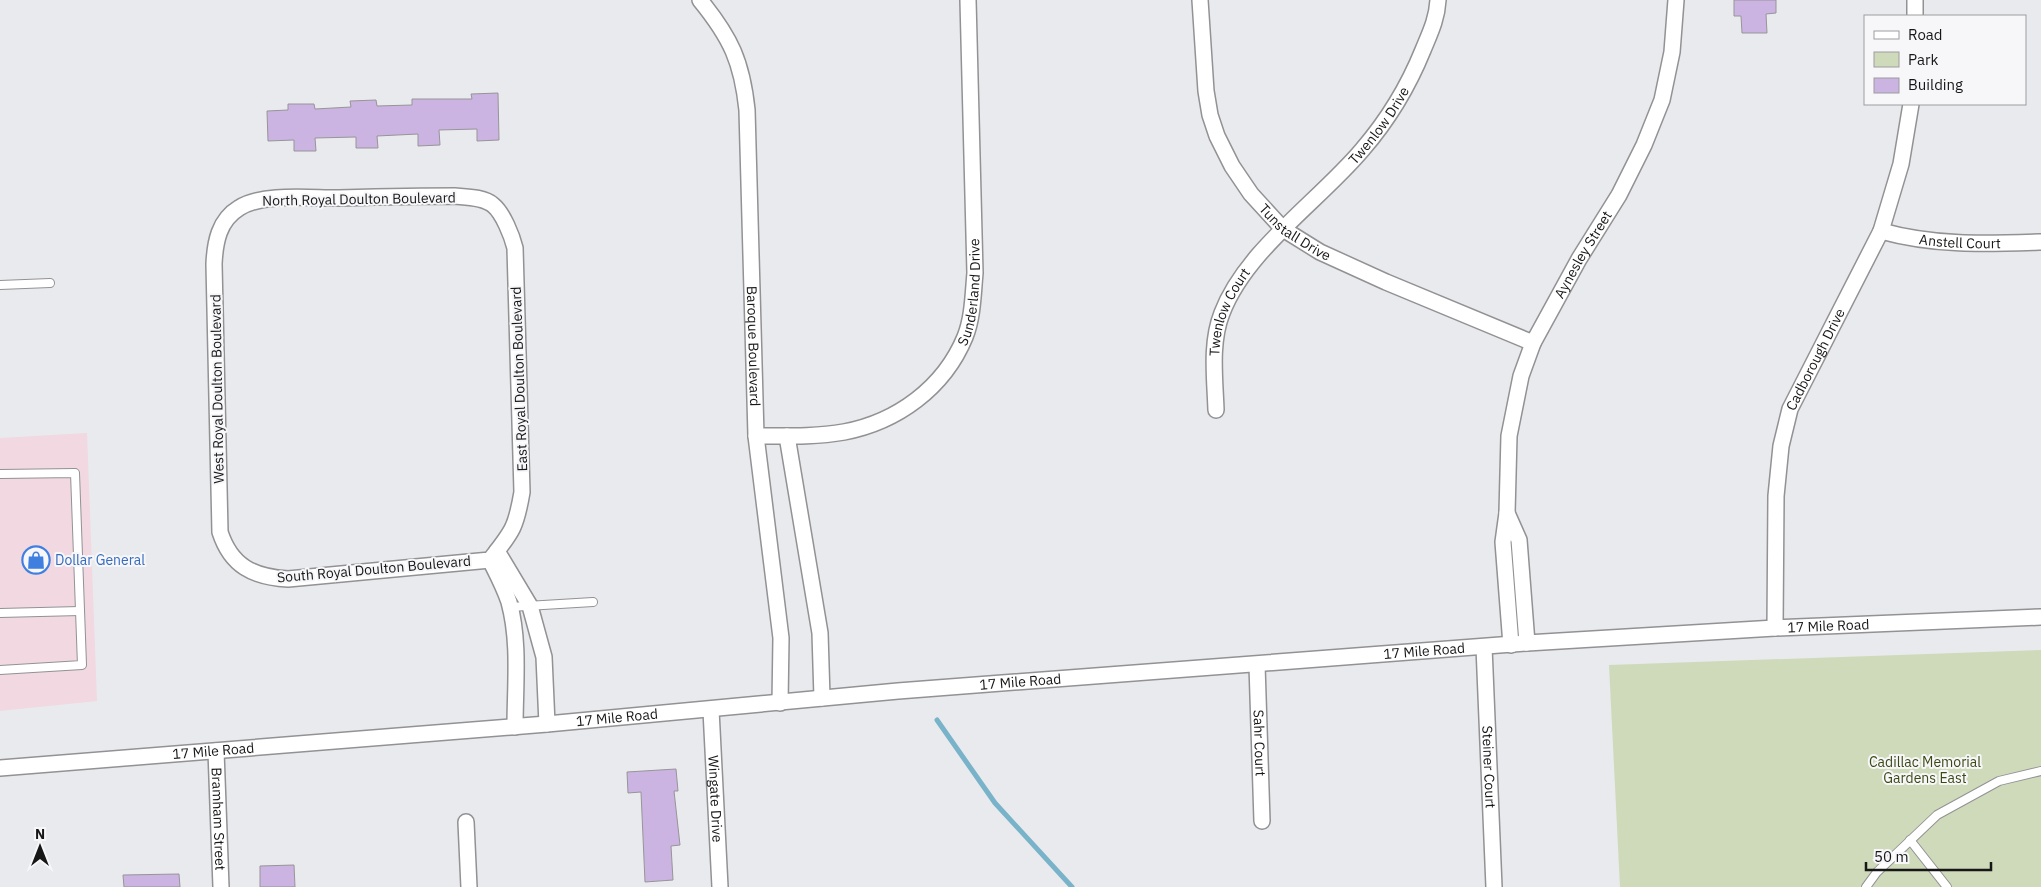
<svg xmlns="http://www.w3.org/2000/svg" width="2041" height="887" viewBox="0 0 2041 887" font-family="'IBM Plex Sans',sans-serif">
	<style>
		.commercial { fill: #f1d8e1 }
		.green { fill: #cfdaba }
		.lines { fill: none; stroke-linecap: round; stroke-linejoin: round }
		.stream { stroke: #78b3c9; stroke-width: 5 }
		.building { fill: #cbb3e2; stroke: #979598 }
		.lane-casing { stroke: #929295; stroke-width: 10 }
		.street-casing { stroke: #929295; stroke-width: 18 }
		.lane { stroke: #fff; stroke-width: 8 }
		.street { stroke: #fff; stroke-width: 15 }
		.labels { text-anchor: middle; stroke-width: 4; stroke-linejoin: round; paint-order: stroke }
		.street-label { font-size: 14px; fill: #171718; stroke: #f7f7fa }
		.shop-label { font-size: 14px; fill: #366cbe; stroke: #f7f7fa; text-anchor: start }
		.park-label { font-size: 14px; fill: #3b4913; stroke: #f7f7fa }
	</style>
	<rect width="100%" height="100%" fill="#e9eaed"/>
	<path class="commercial" d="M 87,433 L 97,701 L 0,711 L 0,438 Z"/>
	<path class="green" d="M 2041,650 L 2041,887 L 1620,887 L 1609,665 Z"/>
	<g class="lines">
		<path class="stream" d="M 937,720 L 995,803 L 1072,887"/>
	</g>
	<g class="building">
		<path d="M 1734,0 L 1776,0 L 1776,13 L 1766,14 L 1767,33 L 1742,33 L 1741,16 L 1734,16 Z"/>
		<path d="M 498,93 L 499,140 L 477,141 L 477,129 L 439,130 L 440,145 L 418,146 L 418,134 L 377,136 L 378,148 L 356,148 L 356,137 L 315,138 L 316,151 L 294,151 L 294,140 L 268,141 L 267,111 L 288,110 L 288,104 L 314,104 L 315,109 L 351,107 L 350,101 L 376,100 L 377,106 L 412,105 L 412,99 L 472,99 L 471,94 Z"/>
		<path d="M 676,769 L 678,791 L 674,791 L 680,845 L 671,846 L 673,880 L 645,882 L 641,792 L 628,793 L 627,772 Z"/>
		<path d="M 294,865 L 295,887 L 260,887 L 260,866 Z"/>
		<path d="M 179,874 L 180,887 L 124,887 L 123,875 Z"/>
	</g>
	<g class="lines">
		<g class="lane-casing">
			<g id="lane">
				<path d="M 0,285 L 50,283"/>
				<path d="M 0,474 L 75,473 L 82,665 L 0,670"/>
				<path d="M 510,607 L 593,602"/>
				<path d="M 0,613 L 80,611"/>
				<path d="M 1910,840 L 1947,887"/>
				<path d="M 1866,887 L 1877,872 L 1937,815 L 1999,781 L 2041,771"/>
			</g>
		</g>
		<g class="street-casing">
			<g id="street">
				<path id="s1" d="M 700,0 C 731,38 742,62 747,110 L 756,436 L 781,638 L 780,703"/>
				<path id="s2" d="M 1200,0 L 1206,91 L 1210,115 L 1217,136 L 1232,166 L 1251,194 L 1283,229 L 1320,252 L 1386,282 L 1533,343"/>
				<path d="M 1915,0 L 1915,16"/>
				<path d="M 455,196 C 466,197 484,197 493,205 C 503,213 512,236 515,248 L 522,492 C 516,528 512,532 490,560 L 288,579 C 253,577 231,566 220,532 L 214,264 C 215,242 219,220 239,208 C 262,193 309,198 336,198 C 376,197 415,196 455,196 Z"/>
				<path id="s3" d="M 1881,231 C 1935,246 1985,244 2041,242"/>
				<path id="s4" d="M 1216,410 C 1215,379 1210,343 1222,313 C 1246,250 1319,201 1362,150 C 1388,120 1408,87 1423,50 C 1430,33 1437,19 1438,0"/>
				<path id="s5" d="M 756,436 C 785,436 816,437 844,432 C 897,422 944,388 965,337 C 973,317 973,294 975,273 L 968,0"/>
				<path d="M 787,436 L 820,633 L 822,698"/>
				<path id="s6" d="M 1507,513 L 1509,436 L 1521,376 L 1533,343 L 1579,259 L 1619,195 L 1644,145 L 1662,100 L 1672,52 L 1676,0"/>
				<path d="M 497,551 L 530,606 L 544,657 L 547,724"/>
				<path d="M 490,560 C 497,574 504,587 509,602 C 520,642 515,686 515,727"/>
				<path id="s7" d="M 1775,628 L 1776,496 L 1781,446 L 1790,409 L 1881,231 L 1901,164 L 1911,104"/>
				<path d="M 1511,645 L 1503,542 L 1507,513 L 1519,540 L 1527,643"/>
				<path id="s8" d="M 1484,647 L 1494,887"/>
				<path id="s9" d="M 1257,665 L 1262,821"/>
				<path id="s10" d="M 711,710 L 720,887"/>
				<path id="s11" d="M 216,751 L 221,887"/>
				<path id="s12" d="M 0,768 L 547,724 L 898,691 L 1527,643 L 1775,628 L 2041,617"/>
				<path d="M 466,822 L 469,887"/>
			</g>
		</g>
		<use href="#lane" class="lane"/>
		<use href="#street" class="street"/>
	</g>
	<defs>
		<g id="shop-ring" transform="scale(1.4375)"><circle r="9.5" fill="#f7f7fa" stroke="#3f7fe0" stroke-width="1.5"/><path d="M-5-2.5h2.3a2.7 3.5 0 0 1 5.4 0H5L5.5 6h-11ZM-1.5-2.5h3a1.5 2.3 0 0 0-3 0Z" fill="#3f7fe0"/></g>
	</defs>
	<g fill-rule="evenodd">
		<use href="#shop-ring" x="36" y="560"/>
	</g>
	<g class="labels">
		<g class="street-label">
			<text dy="5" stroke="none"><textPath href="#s4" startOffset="344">Twenlow Drive</textPath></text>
			<text transform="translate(359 199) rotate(-1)" y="5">North Royal Doulton Boulevard</text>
			<text dy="5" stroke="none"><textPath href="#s2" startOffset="264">Tunstall Drive</textPath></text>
			<text dy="5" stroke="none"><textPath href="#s3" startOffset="80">Anstell Court</textPath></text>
			<text dy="5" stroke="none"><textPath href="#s6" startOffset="275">Aynesley Street</textPath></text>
			<text dy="5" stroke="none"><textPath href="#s5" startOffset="294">Sunderland Drive</textPath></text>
			<text dy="5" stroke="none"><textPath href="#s4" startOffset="101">Twenlow Court</textPath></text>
			<text dy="5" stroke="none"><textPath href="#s1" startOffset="358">Baroque Boulevard</textPath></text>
			<text dy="5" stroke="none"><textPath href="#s7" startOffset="276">Cadborough Drive</textPath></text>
			<text transform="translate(519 379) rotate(-92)" y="5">East Royal Doulton Boulevard</text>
			<text transform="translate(217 389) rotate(-91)" y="5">West Royal Doulton Boulevard</text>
			<text transform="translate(374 569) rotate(-5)" y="5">South Royal Doulton Boulevard</text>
			<text dy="5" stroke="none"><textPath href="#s12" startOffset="1834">17 Mile Road</textPath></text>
			<text dy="5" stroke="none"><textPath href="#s12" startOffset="1429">17 Mile Road</textPath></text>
			<text dy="5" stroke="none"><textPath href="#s12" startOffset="1024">17 Mile Road</textPath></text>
			<text dy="5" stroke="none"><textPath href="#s12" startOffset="619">17 Mile Road</textPath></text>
			<text dy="5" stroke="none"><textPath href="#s9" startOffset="78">Sahr Court</textPath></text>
			<text dy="5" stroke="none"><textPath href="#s12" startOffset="214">17 Mile Road</textPath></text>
			<text dy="5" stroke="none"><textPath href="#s8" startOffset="120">Steiner Court</textPath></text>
			<text dy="5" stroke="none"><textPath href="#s10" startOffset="89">Wingate Drive</textPath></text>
			<text dy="5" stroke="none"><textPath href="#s11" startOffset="68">Bramham Street</textPath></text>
		</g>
		<g class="shop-label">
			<text x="55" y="565">Dollar General</text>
		</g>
		<g class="park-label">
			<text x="1925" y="767">Cadillac Memorial<tspan x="1925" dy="16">Gardens East</tspan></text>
		</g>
	</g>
	<rect x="1864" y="15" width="162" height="90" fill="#f7f7fa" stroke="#9d9da0"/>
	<rect x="1874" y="31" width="25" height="8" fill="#ffffff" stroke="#9d9da0"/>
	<text x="1908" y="40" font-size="15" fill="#171718">Road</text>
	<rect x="1874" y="52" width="25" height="15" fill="#cfdaba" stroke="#9d9da0"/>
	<text x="1908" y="65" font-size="15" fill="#171718">Park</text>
	<rect x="1874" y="78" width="25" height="15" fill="#cbb3e2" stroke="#9d9da0"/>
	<text x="1908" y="90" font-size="15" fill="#171718">Building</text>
	<g transform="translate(40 847)" stroke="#f7f7fa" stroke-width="4" paint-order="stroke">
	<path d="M0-4L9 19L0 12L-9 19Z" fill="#171718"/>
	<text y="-8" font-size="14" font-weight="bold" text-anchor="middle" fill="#171718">N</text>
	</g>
	<path d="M1866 862v8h125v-8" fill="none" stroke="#171718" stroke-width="2.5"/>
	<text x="1874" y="862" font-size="15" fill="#171718" stroke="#f7f7fa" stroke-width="4" paint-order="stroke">50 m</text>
</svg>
